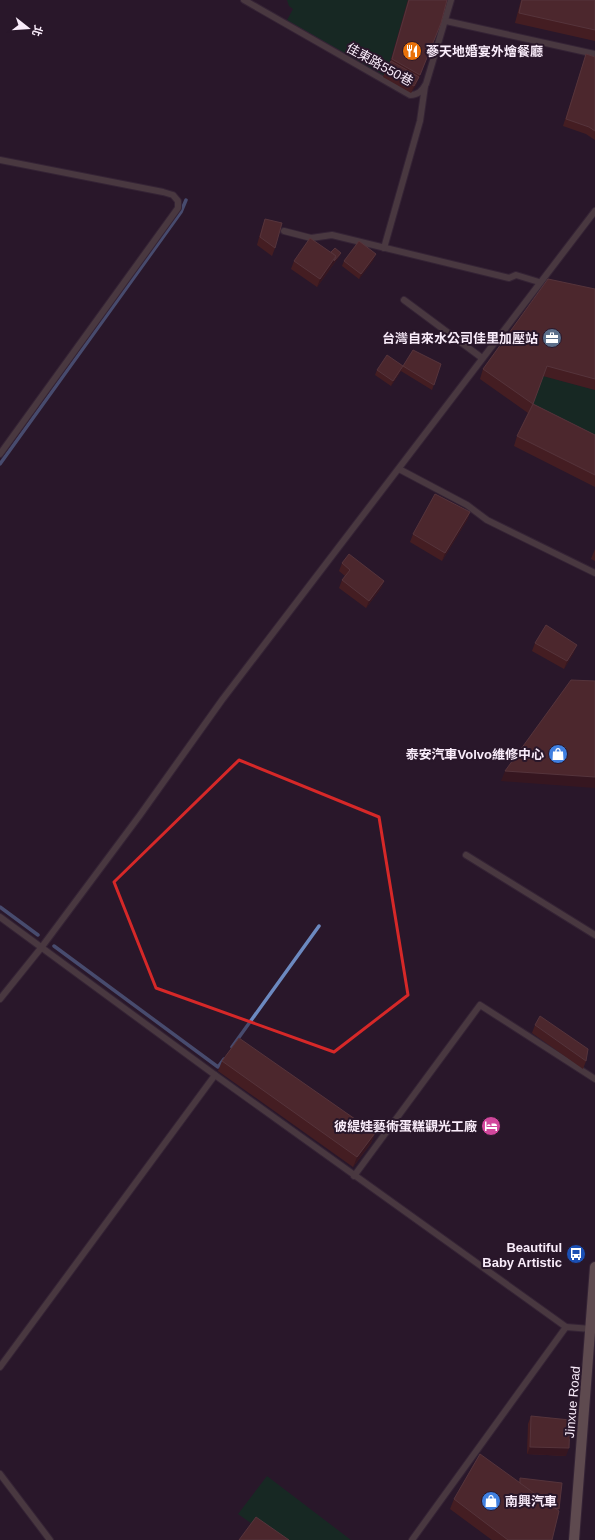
<svg xmlns="http://www.w3.org/2000/svg" width="595" height="1540" viewBox="0 0 595 1540" font-family="Helvetica,'Noto Sans TC',sans-serif">
	<style>
		.green { fill: #003d1c }
		.lines { fill: none; stroke-linecap: round; stroke-linejoin: round }
		.stream { stroke: #6c89c0; stroke-width: 3.5 }
		.service-casing { stroke: #423143; stroke-width: 8 }
		.secondary-casing { stroke: #423143; stroke-width: 12 }
		.service { stroke: #6f615b; stroke-width: 6 }
		.secondary { stroke: #9d877d; stroke-width: 10 }
		.wall { fill: #652519 }
		.shaded-wall { fill: #461616 }
		.building { fill: #753a31; stroke: #8a5651 }
		.marked { fill: none; stroke: #d62828; stroke-width: 3; stroke-linejoin: round }
		.labels { text-anchor: middle; stroke-width: 4; stroke-linejoin: round; paint-order: stroke }
		.poi-label { font-size: 13px; font-weight: bold; fill: #f9ecfa; stroke: #29172a; text-anchor: end }
		.street-label { font-size: 13px; fill: #f9ecfa; stroke: #29172a }
	</style>
	<rect width="100%" height="100%" fill="#29172a"/>
	<g class="green">
		<path d="M 287,0 L 408,0 L 388,69 L 383,77 L 286,22 L 293,9 L 289,6 Z"/>
		<path d="M 543,376 L 595,390 L 595,447 L 529,414 Z"/>
		<path d="M 267,1476 L 351,1540 L 275,1540 L 238,1514 Z"/>
	</g>
	<g class="lines">
		<g class="stream">
			<path d="M 0,464 L 181,212 L 186,200"/>
			<path d="M 0,907 L 38,935"/>
			<path d="M 54,946 L 218,1067 L 224,1059"/>
			<path d="M 232,1047 L 319,926"/>
		</g>
		<g class="service-casing">
			<g id="service">
				<path d="M 244,0 L 410,95 C 418,95 422,91 426,84 L 451,0"/>
				<path d="M 446,21 L 595,54"/>
				<path d="M 0,160 L 163,192 L 173,195 L 178,201 L 178,208 L 0,454"/>
				<path d="M 284,231 L 311,238 L 332,235 L 509,278 L 516,275 L 539,282"/>
				<path d="M 384,248 L 420,121 L 425,86"/>
				<path d="M 404,300 L 482,358"/>
				<path d="M 399,469 L 467,505 L 487,520 L 595,573"/>
				<path d="M 466,855 L 595,935"/>
				<path d="M 0,917 L 215,1075 L 566,1327"/>
				<path d="M 0,999 L 41,948 L 140,815 L 222,700 L 595,211"/>
				<path d="M 354,1176 L 480,1005 L 595,1079"/>
				<path d="M 0,1367 L 215,1075"/>
				<path d="M 0,1474 L 50,1540"/>
				<path d="M 412,1540 L 566,1327 L 591,1329"/>
			</g>
		</g>
		<g class="secondary-casing">
			<path id="secondary" d="M 574,1540 L 595,1267"/>
		</g>
		<use href="#service" class="service"/>
		<use href="#secondary" class="secondary"/>
	</g>
	<g class="wall">
		<path d="M 408,0 L 447,0 L 441,23 L 437,33 L 416,85 L 411,93 L 383,77 L 386,69 L 390,63 Z"/>
		<path d="M 521,0 L 595,0 L 595,41 L 515,23 Z"/>
		<path d="M 586,54 L 595,57 L 595,140 L 586,134 L 563,126 Z"/>
		<path d="M 265,219 L 275,248 L 272,256 L 257,245 L 262,227 Z"/>
		<path d="M 331,252 L 340,255 L 317,287 L 291,269 L 294,261 Z"/>
		<path d="M 374,259 L 359,279 L 342,266 L 344,261 Z"/>
		<path d="M 595,289 L 595,390 L 543,376 L 533,404 L 595,435 L 595,487 L 514,446 L 517,436 L 528,413 L 480,379 L 483,369 Z"/>
		<path d="M 441,364 L 432,390 L 401,371 L 391,386 L 375,375 L 377,370 L 403,366 Z"/>
		<path d="M 470,512 L 467,520 L 442,561 L 410,542 L 413,534 Z"/>
		<path d="M 595,549 L 595,561 L 591,559 Z"/>
		<path d="M 342,563 L 384,581 L 381,588 L 366,608 L 339,588 L 342,580 L 345,576 L 339,571 Z"/>
		<path d="M 535,643 L 574,652 L 564,669 L 532,651 Z"/>
		<path d="M 535,1025 L 586,1061 L 583,1069 L 532,1033 Z"/>
		<path d="M 222,1061 L 375,1133 L 371,1143 L 353,1167 L 218,1071 Z"/>
		<path d="M 531,1416 L 566,1456 L 527,1454 L 528,1424 Z"/>
		<path d="M 520,1478 L 559,1511 L 552,1540 L 492,1540 L 450,1509 L 454,1499 L 519,1482 Z"/>
	</g>
	<g class="shaded-wall">
		<path d="M 441,23 L 416,85 L 411,93 L 414,86 L 419,77 Z"/>
		<path d="M 341,253 L 340,255 L 317,287 L 320,279 L 336,256 Z"/>
		<path d="M 376,254 L 374,259 L 359,279 L 361,274 Z"/>
		<path d="M 403,366 L 401,371 L 391,386 L 393,381 Z"/>
		<path d="M 470,512 L 467,520 L 442,561 L 445,553 Z"/>
		<path d="M 384,581 L 381,588 L 366,608 L 369,601 Z"/>
		<path d="M 577,645 L 574,652 L 564,669 L 567,661 Z"/>
		<path d="M 505,771 L 595,777 L 595,788 L 501,781 Z"/>
		<path d="M 375,1133 L 371,1143 L 353,1167 L 357,1157 Z"/>
		<path d="M 530,1447 L 569,1448 L 566,1456 L 527,1454 Z"/>
	</g>
	<g class="building">
		<path d="M 409,0 L 447,0 L 441,23 L 420,75 L 392,59 Z"/>
		<path d="M 522,0 L 595,0 L 595,30 L 519,13 Z"/>
		<path d="M 586,54 L 595,57 L 595,131 L 589,127 L 566,119 Z"/>
		<path d="M 391,61 L 419,77 L 414,86 L 386,69 Z"/>
		<path d="M 265,219 L 282,223 L 275,248 L 260,237 Z"/>
		<path d="M 310,238 L 336,256 L 320,279 L 294,261 Z"/>
		<path d="M 359,241 L 376,254 L 361,274 L 344,261 Z"/>
		<path d="M 335,248 L 341,253 L 334,261 L 336,256 L 331,252 Z"/>
		<path d="M 548,279 L 595,289 L 595,379 L 547,366 L 533,404 L 483,369 Z"/>
		<path d="M 413,350 L 441,364 L 434,385 L 403,366 Z"/>
		<path d="M 387,355 L 403,366 L 393,381 L 377,370 Z"/>
		<path d="M 533,404 L 595,435 L 595,475 L 517,436 Z"/>
		<path d="M 435,494 L 470,512 L 445,553 L 413,534 Z"/>
		<path d="M 349,554 L 384,581 L 369,601 L 342,580 L 350,570 L 342,563 Z"/>
		<path d="M 546,625 L 577,645 L 567,661 L 535,643 Z"/>
		<path d="M 571,680 L 595,681 L 595,777 L 505,771 Z"/>
		<path d="M 540,1016 L 588,1049 L 586,1061 L 535,1025 Z"/>
		<path d="M 239,1038 L 375,1133 L 357,1157 L 222,1061 Z"/>
		<path d="M 531,1416 L 570,1420 L 569,1448 L 530,1447 Z"/>
		<path d="M 480,1454 L 559,1511 L 552,1540 L 508,1540 L 454,1499 Z"/>
		<path d="M 520,1478 L 562,1483 L 559,1509 L 555,1508 L 520,1483 Z"/>
		<path d="M 256,1517 L 289,1540 L 239,1540 Z"/>
	</g>
	<path d="M0 0H595V1540H0ZM 239,760 L 379,817 L 408,995 L 334,1052 L 156,988 L 114,882 Z" fill="#29172a" fill-opacity=".55" fill-rule="evenodd"/>
	<path class="marked" d="M 239,760 L 379,817 L 408,995 L 334,1052 L 156,988 L 114,882 Z"/>
	<defs>
		<g id="restaurant-disc" transform="scale(1)"><circle r="9.5" fill="#e8710a" stroke="#29172a"/><path d="M-5-6h1v4h1v-4h1v4h1v-4h1v5L-1.5 .5V6h-2V.5L-5-1ZM5-6V6H3V1.5H1.5Q1.5-4 5-6Z" fill="#fff"/></g>
		<g id="office-disc" transform="scale(1)"><circle r="9.5" fill="#5c6f8a" stroke="#29172a"/><path d="M-6-3h4V-5.5h4V-3h4V5H-6ZM-1-4.5V-3h2v-1.5ZM-6 0V1H6V0Z" fill="#fff"/></g>
		<g id="shop-disc" transform="scale(1)"><circle r="9.5" fill="#3f7fe0" stroke="#29172a"/><path d="M-5-2.5h2.3a2.7 3.5 0 0 1 5.4 0H5L5.5 6h-11ZM-1.5-2.5h3a1.5 2.3 0 0 0-3 0Z" fill="#fff"/></g>
		<g id="hotel-disc" transform="scale(1)"><circle r="9.5" fill="#d1479c" stroke="#29172a"/><path d="M-6-4.5h1.5V1H6V5H4.5V3h-9V5H-6ZM-4 0a1.8 1.8 0 1 1 3.6 0ZM.5 0V-2.5h3Q6-2.5 6 0Z" fill="#fff"/></g>
		<g id="bus-disc" transform="scale(1)"><circle r="9.5" fill="#1a4fb4" stroke="#29172a"/><path d="M-5-6H5V4H4V6H2V4H-2V6H-4V4H-5ZM-3.5-4V0h7V-4ZM-3.5 1.2v1.5H-2V1.2ZM2 1.2v1.5H3.5V1.2Z" fill="#fff"/></g>
	</defs>
	<g fill-rule="evenodd">
		<use href="#restaurant-disc" x="412" y="51"/>
		<use href="#office-disc" x="552" y="338"/>
		<use href="#shop-disc" x="558" y="754"/>
		<use href="#hotel-disc" x="491" y="1126"/>
		<use href="#bus-disc" x="576" y="1254"/>
		<use href="#shop-disc" x="491" y="1501"/>
	</g>
	<g class="labels">
		<g class="poi-label">
			<text x="426" y="56" text-anchor="start">蔘天地婚宴外燴餐廳</text>
			<text x="538" y="343">台灣自來水公司佳里加壓站</text>
			<text x="544" y="759">泰安汽車Volvo維修中心</text>
			<text x="477" y="1131">彼緹娃藝術蛋糕觀光工廠</text>
			<text x="562" y="1252">Beautiful<tspan x="562" dy="15">Baby Artistic</tspan></text>
			<text x="505" y="1506" text-anchor="start">南興汽車</text>
		</g>
		<g class="street-label">
			<text transform="translate(380 64) rotate(29)" y="5">佳東路550巷</text>
			<text transform="translate(572 1402) rotate(-85)" y="5">Jinxue Road</text>
		</g>
	</g>
	<g transform="translate(28 28) rotate(107)" stroke="#29172a" stroke-width="3" paint-order="stroke">
	<path d="M0-3L7 15L0 10L-7 15Z" fill="#f9ecfa"/>
	<text y="-6" font-size="11" font-weight="bold" text-anchor="middle" fill="#f9ecfa">北</text>
	</g>
</svg>
